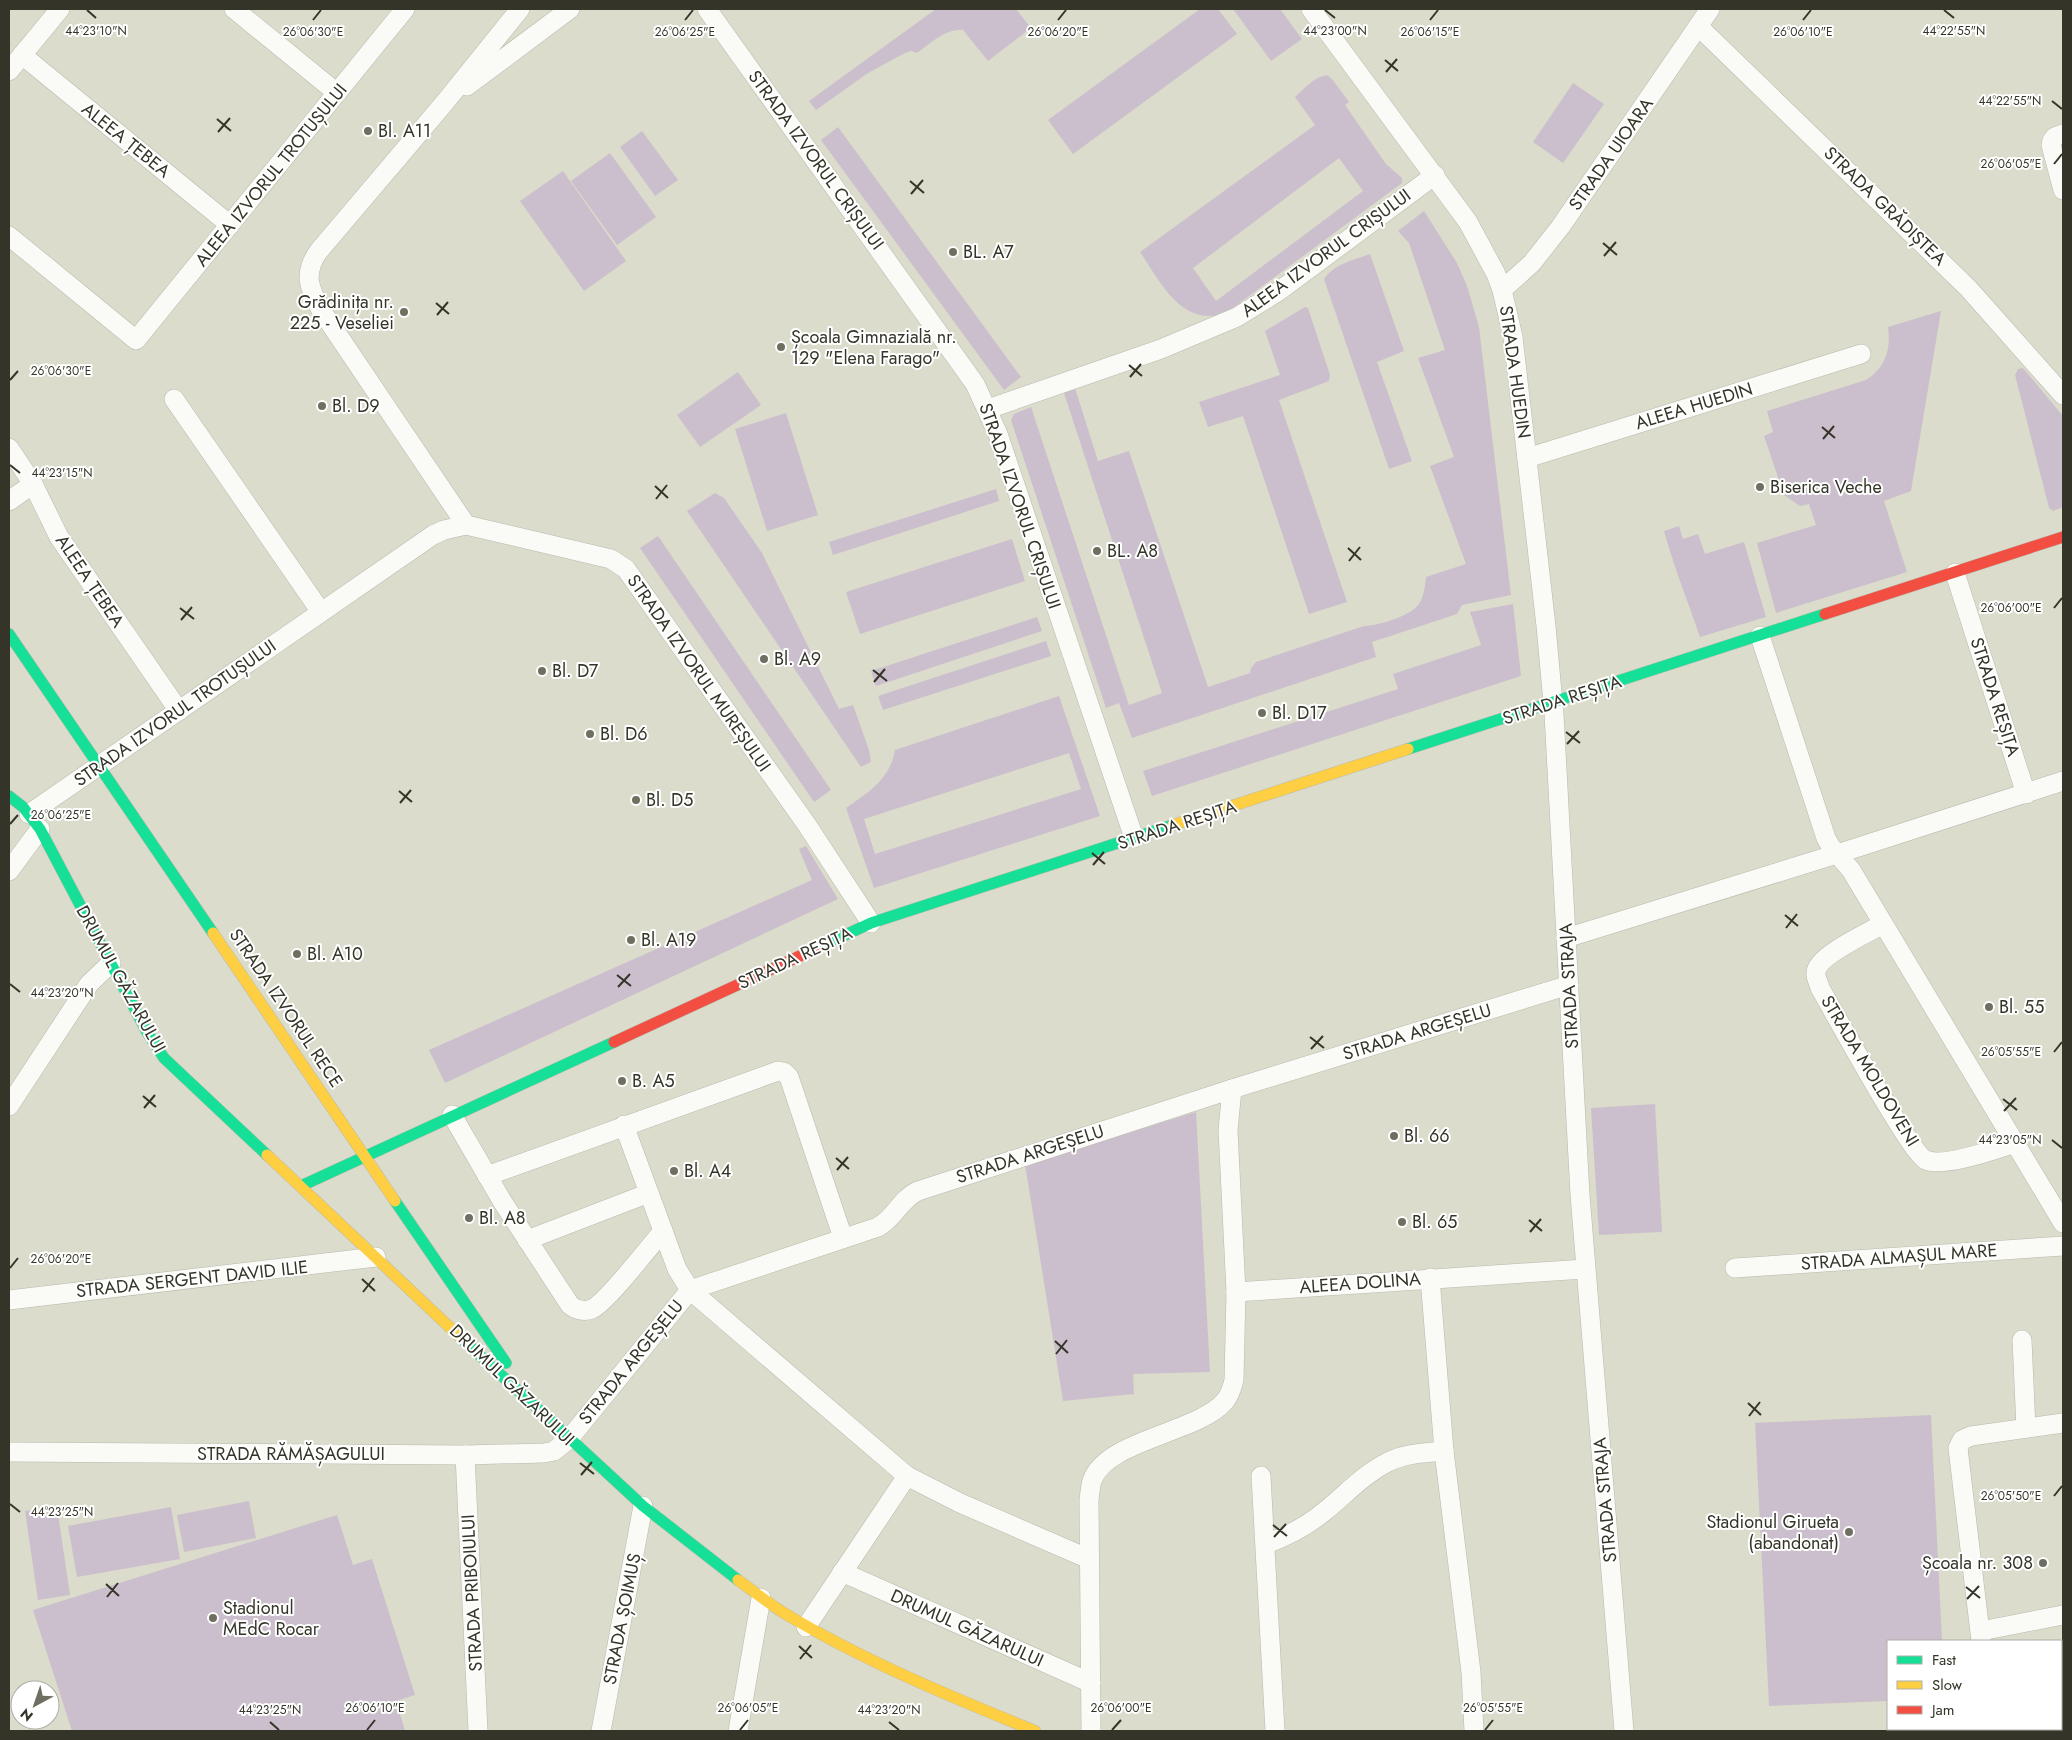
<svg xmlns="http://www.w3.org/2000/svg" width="2072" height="1740" viewBox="0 0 2072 1740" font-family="Jost,sans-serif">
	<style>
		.green { fill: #ccbfcd; fill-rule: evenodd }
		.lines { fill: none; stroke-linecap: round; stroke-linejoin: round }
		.street-casing { stroke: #b8b9ac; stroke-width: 20 }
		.fast-casing { stroke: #b8b9ac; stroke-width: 12 }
		.slow-casing { stroke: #b8b9ac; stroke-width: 12 }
		.jam-casing { stroke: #b8b9ac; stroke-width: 12 }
		.street { stroke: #fafaf7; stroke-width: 19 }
		.fast { stroke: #16e098; stroke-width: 11 }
		.slow { stroke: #ffcf43; stroke-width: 11 }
		.jam { stroke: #f24e42; stroke-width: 11 }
		.ticks { fill: none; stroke: #343528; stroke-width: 2 }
		.poi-dot { fill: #6e6f61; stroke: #fff; stroke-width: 2 }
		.labels { text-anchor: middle; stroke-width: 4; stroke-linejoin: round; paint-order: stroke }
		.poi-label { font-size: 18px; fill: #343528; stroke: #fff; text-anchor: start }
		.street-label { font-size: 18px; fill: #343528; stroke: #fff }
		.ticks-label { font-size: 12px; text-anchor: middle; fill: #343528; stroke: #fff; stroke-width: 4; stroke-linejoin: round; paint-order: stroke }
	</style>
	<rect width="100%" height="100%" fill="#dbdccb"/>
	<g class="green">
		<path d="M 936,9 L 1016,9 L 1031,28 L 988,61 L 963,30 C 946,28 930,44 917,53 L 911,51 L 905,53 L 868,73 L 816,110 L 809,101 Z"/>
		<path d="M 1200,9 L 1218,9 L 1237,34 L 1073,154 L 1048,120 Z"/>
		<path d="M 1233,9 L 1280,9 L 1302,39 L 1271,61 Z"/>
		<path d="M 1327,75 L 1332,79 L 1349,102 L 1345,105 L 1386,164 L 1402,178 L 1402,183 L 1226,313 C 1182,328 1161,283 1140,252 L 1315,125 L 1295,97 C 1305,88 1314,77 1327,75 ZM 1339,158 L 1363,191 L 1216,301 L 1193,268 Z"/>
		<path d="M 1573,83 L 1604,104 L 1563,163 L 1533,142 Z"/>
		<path d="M 838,127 L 1021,377 L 1004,390 L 821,140 Z"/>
		<path d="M 642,131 L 678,180 L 655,196 L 620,147 Z"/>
		<path d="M 610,153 L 656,217 L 617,245 L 571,181 Z"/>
		<path d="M 563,171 L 626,261 L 584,291 L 520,201 Z"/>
		<path d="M 1424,211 L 1457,263 L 1467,286 L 1479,327 L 1511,595 L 1462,605 L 1457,614 L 1372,642 L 1376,657 L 1132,738 L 1119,703 L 1106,708 L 1011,420 L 1014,414 L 1031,407 L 1129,705 L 1162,693 L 1063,390 L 1075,388 L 1098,461 L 1129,451 L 1208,687 L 1250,673 L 1251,668 L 1256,662 L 1364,626 C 1377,626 1411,616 1419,604 C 1424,596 1425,586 1426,577 L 1466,564 L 1430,466 L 1454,457 L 1418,358 L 1445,350 L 1409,243 L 1398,231 Z"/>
		<path d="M 1370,254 L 1404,351 L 1377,362 L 1412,461 L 1389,469 L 1324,279 C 1334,264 1354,260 1370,254 Z"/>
		<path d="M 1305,307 L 1308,308 L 1330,375 L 1329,381 L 1279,400 L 1347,602 L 1309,614 L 1243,416 L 1208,427 L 1199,402 L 1280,375 L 1265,331 Z"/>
		<path d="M 1941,311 L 1911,491 L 1884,501 L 1907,572 L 1776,613 L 1757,543 L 1816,525 L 1809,504 L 1800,506 L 1784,495 L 1764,436 L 1773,432 L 1767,411 L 1866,380 C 1886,368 1891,348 1888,327 Z"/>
		<path d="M 2023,368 L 2063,416 L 2063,507 L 2053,511 L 2049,508 L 2015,375 L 2018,369 Z"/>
		<path d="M 738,372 L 761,405 L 700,447 L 677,415 Z"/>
		<path d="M 786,413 L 818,515 L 767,531 L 735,429 Z"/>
		<path d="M 996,489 L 999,501 L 833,555 L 829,542 Z"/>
		<path d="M 715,493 L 724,498 L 762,553 L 839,709 L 853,705 L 869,750 L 871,762 L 861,767 L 687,511 Z"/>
		<path d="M 1679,526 L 1683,539 L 1698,534 L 1705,554 L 1744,542 L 1766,617 L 1700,637 C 1688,602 1674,567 1664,531 Z"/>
		<path d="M 658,536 L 831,790 L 814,802 L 640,548 Z"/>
		<path d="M 1012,539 L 1025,581 L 860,634 L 846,592 Z"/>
		<path d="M 1513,604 L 1521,676 L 1152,796 L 1143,771 L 1398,689 L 1393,674 L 1481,645 L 1470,612 Z"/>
		<path d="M 1037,617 L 1042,631 L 876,686 L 871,671 Z"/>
		<path d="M 1046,641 L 1051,656 L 883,710 L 878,696 Z"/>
		<path d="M 1059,696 L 1100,816 L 874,888 L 846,808 C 869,792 890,779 895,750 ZM 1069,753 L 1081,789 L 875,854 L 864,819 Z"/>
		<path d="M 806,846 L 838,899 L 445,1083 L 429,1050 L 812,880 L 799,849 Z"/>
		<path d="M 1655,1104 L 1662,1232 L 1599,1235 L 1591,1108 Z"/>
		<path d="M 1196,1112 L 1210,1372 L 1133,1374 L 1134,1394 L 1063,1401 L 1025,1164 Z"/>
		<path d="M 1931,1415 L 1942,1641 L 1888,1641 L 1888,1701 L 1769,1706 L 1755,1423 Z"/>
		<path d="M 249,1501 L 256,1538 L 184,1552 L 177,1515 Z"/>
		<path d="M 57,1507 L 70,1595 L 38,1600 L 25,1511 Z"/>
		<path d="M 171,1507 L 180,1559 L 77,1577 L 68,1526 Z"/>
		<path d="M 337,1515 L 353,1565 L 372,1559 L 415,1695 L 396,1701 L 405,1731 L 72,1731 L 33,1610 Z"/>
	</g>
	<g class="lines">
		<g class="street-casing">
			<g id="street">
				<path d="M 234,9 L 337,93"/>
				<path d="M 707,9 L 975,384 L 998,434 L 1134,838"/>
				<path d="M 1311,9 L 1468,222 L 1496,274 L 1502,290 L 1513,337 L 1546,626 L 1554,714 L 1580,1195 L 1624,1731"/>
				<path d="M 1698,26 L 1968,288 L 2063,395"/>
				<path d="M 22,55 L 230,225"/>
				<path d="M 9,71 L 60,9"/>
				<path d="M 467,86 L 570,9"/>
				<path d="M 2063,134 C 2056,136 2052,137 2051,145 L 2063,190"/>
				<path d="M 9,236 L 136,340 L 405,9"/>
				<path d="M 1502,290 L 1532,263 L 1561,226 L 1710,9"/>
				<path d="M 174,399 L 321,612"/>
				<path d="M 988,409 L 1161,349 L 1237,317 L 1279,291 L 1435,175"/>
				<path d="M 9,448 L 33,484 L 59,537 L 179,711"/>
				<path d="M 1527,458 L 1861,354"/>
				<path d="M 9,501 L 33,484"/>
				<path d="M 466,525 L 321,310 C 309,288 303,274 318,252 L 446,101 L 520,9"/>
				<path d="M 1955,573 L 2026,794"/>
				<path d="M 1760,636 L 1826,838 L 1831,847 L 1851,870 L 2063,1223"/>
				<path d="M 29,814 L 433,535 L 444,530 L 466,525 L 611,559 L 626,569 L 807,825 L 871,923"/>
				<path d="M 9,871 L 40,829"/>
				<path d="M 1883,924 C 1868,933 1818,955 1816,972 C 1815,977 1819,983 1820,988 C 1834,1012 1911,1154 1926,1160 C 1944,1168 1996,1149 2015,1143"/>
				<path d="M 1566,938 L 1837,854 L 2063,781"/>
				<path d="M 9,1106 L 89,984 L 111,963"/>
				<path d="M 452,1115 L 502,1201 L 570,1305 C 576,1310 584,1312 592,1309 C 607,1302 649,1247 663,1231"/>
				<path d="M 624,1125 L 677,1269 L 690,1290 L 907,1476 L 960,1503 L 1089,1559"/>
				<path d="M 487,1176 L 778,1071 L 784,1072 L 789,1077 L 843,1238"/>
				<path d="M 527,1240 L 649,1193"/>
				<path d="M 1735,1268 L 2063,1246"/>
				<path d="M 1430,1278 L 1444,1451 L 1471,1672 L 1474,1731"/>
				<path d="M 1236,1292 L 1585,1269"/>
				<path d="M 9,1300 L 376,1257"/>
				<path d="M 2022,1340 L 2026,1428"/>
				<path d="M 9,1452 L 465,1455 L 544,1453 L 554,1451 L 569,1439 L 690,1290 L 878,1227 C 895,1218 900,1199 918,1191 L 1232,1089 L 1569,985"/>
				<path d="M 465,1455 L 478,1731"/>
				<path d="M 1261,1476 L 1275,1731"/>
				<path d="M 1266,1544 C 1288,1536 1307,1526 1325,1511 C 1346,1494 1364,1474 1388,1462 C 1405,1453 1426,1453 1444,1451"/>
				<path d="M 842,1572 L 1091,1683"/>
				<path d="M 806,1627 L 907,1476"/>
				<path d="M 1981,1631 L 2063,1615"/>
				<path d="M 1981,1641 L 1958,1448 L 1962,1440 L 1971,1436 L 2063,1423"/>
				<path d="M 601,1731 L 643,1506"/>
				<path d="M 738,1731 L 761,1598"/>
				<path d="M 1091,1731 L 1089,1500 C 1090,1494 1090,1487 1092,1481 C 1105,1440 1198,1433 1225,1401 C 1230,1395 1232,1388 1234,1380 L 1236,1292 L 1228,1130 L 1232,1089"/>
				<path d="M 1984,1731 L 1984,1729"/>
			</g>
		</g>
		<g class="fast-casing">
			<g id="fast">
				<path d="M 9,634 L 213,933"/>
				<path d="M 1408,749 L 1825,614"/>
				<path d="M 9,796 L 23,807 L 40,829 L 147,1032 L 164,1058 L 267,1155"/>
				<path d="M 815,949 L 871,923 L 1173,825"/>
				<path d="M 301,1186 L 614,1042"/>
				<path d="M 395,1201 L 506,1363"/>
				<path d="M 460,1337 L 643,1506 L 738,1580"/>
			</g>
		</g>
		<g class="slow-casing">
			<g id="slow">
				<path d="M 1173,825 L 1408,749"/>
				<path d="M 213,933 L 395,1201"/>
				<path d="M 267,1155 L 460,1337"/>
				<path d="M 738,1580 C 753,1591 768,1603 784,1613 C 864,1661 949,1696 1035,1731"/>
			</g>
		</g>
		<g class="jam-casing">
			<g id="jam">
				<path d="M 1825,614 L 2063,537"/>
				<path d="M 614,1042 L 815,949"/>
			</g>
		</g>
		<use href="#street" class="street"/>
		<use href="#fast" class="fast"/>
		<use href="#slow" class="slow"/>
		<use href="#jam" class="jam"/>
	</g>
	<path class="ticks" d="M 87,10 L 96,18M 1325,10 L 1335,18M 1944,10 L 1954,18M 313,20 L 321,10M 685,20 L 693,10M 1058,20 L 1066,10M 1430,20 L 1438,10M 1803,20 L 1811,10M 1385,60 L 1398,71M 1386,72 L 1397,59M 2052,101 L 2062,109M 217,119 L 231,131M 218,132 L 230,118M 2054,164 L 2062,154M 910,181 L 924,193M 911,194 L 923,180M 1603,243 L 1617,255M 1604,256 L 1616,242M 436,303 L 449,314M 437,315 L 448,302M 1129,365 L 1142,376M 1130,377 L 1141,364M 10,380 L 18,371M 1822,427 L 1835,438M 1823,439 L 1834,426M 10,465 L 20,473M 655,486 L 668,498M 656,499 L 667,485M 1348,548 L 1361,560M 1349,561 L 1360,547M 180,608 L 194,619M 2054,608 L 2062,598M 181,620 L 192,607M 873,670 L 887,681M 874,682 L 885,669M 1566,732 L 1580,743M 1567,744 L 1579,731M 399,791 L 412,802M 400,803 L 411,790M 10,824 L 18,815M 1092,853 L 1105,864M 1093,865 L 1104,852M 1785,915 L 1798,926M 1786,928 L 1797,914M 617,975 L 631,986M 10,984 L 20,992M 618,987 L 630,974M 1310,1037 L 1324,1048M 1311,1049 L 1323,1036M 2054,1052 L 2062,1042M 143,1096 L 156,1107M 2003,1099 L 2017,1110M 144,1108 L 155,1095M 2004,1111 L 2016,1098M 2052,1140 L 2062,1148M 836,1158 L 849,1169M 837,1170 L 848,1157M 1529,1220 L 1542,1231M 1530,1232 L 1541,1219M 10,1268 L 18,1258M 362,1279 L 375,1291M 363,1292 L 374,1278M 1055,1341 L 1068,1353M 1056,1354 L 1067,1340M 1748,1403 L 1761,1415M 1749,1416 L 1760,1402M 580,1463 L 594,1474M 581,1475 L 592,1462M 2054,1496 L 2062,1486M 10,1504 L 20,1512M 1273,1525 L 1287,1536M 1274,1537 L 1286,1524M 106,1584 L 119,1596M 1966,1587 L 1980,1598M 107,1597 L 118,1583M 1967,1599 L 1979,1586M 799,1646 L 812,1658M 800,1659 L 811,1645M 270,1722 L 279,1730M 889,1722 L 899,1730M 367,1730 L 375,1720M 740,1730 L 748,1720M 1112,1730 L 1121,1720M 1485,1730 L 1493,1720"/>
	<g class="poi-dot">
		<circle cx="368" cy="131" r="5"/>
		<circle cx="953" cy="252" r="5"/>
		<circle cx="404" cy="312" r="5"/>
		<circle cx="781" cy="347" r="5"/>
		<circle cx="322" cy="406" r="5"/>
		<circle cx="1760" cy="487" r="5"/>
		<circle cx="1097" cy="551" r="5"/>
		<circle cx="764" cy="659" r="5"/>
		<circle cx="542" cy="671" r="5"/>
		<circle cx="1262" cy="713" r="5"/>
		<circle cx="590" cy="734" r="5"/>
		<circle cx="636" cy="800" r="5"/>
		<circle cx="631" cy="940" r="5"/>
		<circle cx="297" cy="954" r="5"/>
		<circle cx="1989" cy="1007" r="5"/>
		<circle cx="622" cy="1081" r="5"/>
		<circle cx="1394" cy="1136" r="5"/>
		<circle cx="674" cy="1171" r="5"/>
		<circle cx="469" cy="1218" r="5"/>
		<circle cx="1402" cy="1222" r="5"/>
		<circle cx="1849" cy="1532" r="5"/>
		<circle cx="2043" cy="1563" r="5"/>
		<circle cx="213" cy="1618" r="5"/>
	</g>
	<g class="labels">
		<g class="poi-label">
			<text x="378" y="137">Bl. A11</text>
			<text x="963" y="258">BL. A7</text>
			<text x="394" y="308" text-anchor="end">Grădinița nr.<tspan x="394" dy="21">225 - Veseliei</tspan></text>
			<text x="791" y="343">Școala Gimnazială nr.<tspan x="791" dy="21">129 "Elena Farago"</tspan></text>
			<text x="332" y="412">Bl. D9</text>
			<text x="1770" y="493">Biserica Veche</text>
			<text x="1107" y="557">BL. A8</text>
			<text x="774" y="665">Bl. A9</text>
			<text x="552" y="677">Bl. D7</text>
			<text x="1272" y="719">Bl. D17</text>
			<text x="600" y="740">Bl. D6</text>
			<text x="646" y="806">Bl. D5</text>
			<text x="641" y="946">Bl. A19</text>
			<text x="307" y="960">Bl. A10</text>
			<text x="1999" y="1013">Bl. 55</text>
			<text x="632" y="1087">B. A5</text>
			<text x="1404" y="1142">Bl. 66</text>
			<text x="684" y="1177">Bl. A4</text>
			<text x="479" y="1224">Bl. A8</text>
			<text x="1412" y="1228">Bl. 65</text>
			<text x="1839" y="1528" text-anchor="end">Stadionul Girueta<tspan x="1839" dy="21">(abandonat)</tspan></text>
			<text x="2033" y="1569" text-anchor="end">Școala nr. 308</text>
			<text x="223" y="1614">Stadionul<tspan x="223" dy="21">MEdC Rocar</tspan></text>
		</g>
		<g class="street-label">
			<text transform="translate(126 140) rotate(39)" y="6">ALEEA ȚEBEA</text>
			<text transform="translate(1611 154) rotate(-55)" y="6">STRADA UIOARA</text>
			<text transform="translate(816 160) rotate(54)" y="6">STRADA IZVORUL CRIȘULUI</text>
			<text transform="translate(271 175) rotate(-51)" y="6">ALEEA IZVORUL TROTUȘULUI</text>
			<text transform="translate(1885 206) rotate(44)" y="6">STRADA GRĂDIȘTEA</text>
			<text transform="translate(1326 253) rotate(-36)" y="6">ALEEA IZVORUL CRIȘULUI</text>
			<text transform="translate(1515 372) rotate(82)" y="6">STRADA HUEDIN</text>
			<text transform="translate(1694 406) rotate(-17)" y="6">ALEEA HUEDIN</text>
			<text transform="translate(1020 506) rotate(71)" y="6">STRADA IZVORUL CRIȘULUI</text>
			<text transform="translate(90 581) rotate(56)" y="6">ALEEA ȚEBEA</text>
			<text transform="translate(699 673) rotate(55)" y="6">STRADA IZVORUL MUREȘULUI</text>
			<text transform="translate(1995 697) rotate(72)" y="6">STRADA REȘIȚA</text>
			<text transform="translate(1562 700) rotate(-18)" y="6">STRADA REȘIȚA</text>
			<text transform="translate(175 713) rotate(-35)" y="6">STRADA IZVORUL TROTUȘULUI</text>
			<text transform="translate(1177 825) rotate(-18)" y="6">STRADA REȘIȚA</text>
			<text transform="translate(795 958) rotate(-25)" y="6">STRADA REȘIȚA</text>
			<text transform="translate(121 979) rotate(61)" y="6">DRUMUL GĂZARULUI</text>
			<text transform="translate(1569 986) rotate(-93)" y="6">STRADA STRAJA</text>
			<text transform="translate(286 1008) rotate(56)" y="6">STRADA IZVORUL RECE</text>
			<text transform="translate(1417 1032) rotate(-17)" y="6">STRADA ARGEȘELU</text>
			<text transform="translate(1870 1071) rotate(59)" y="6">STRADA MOLDOVENI</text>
			<text transform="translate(1030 1154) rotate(-18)" y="6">STRADA ARGEȘELU</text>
			<text transform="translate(1899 1257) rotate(-4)" y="6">STRADA ALMAȘUL MARE</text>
			<text transform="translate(192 1279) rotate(-6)" y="6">STRADA SERGENT DAVID ILIE</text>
			<text transform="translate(1360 1283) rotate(-4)" y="6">ALEEA DOLINA</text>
			<text transform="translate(631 1362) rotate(-51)" y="6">STRADA ARGEȘELU</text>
			<text transform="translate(512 1385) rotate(44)" y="6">DRUMUL GĂZARULUI</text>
			<text x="291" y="1460">STRADA RĂMĂȘAGULUI</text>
			<text transform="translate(1605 1500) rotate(-95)" y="6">STRADA STRAJA</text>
			<text transform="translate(472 1593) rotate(-93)" y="6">STRADA PRIBOIULUI</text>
			<text transform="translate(622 1619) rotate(-79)" y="6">STRADA ȘOIMUȘ</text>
			<text transform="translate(967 1628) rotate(24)" y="6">DRUMUL GĂZARULUI</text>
		</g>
	</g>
	<g class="ticks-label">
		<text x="1954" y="35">44°22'55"N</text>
		<text x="96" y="35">44°23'10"N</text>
		<text x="1335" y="35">44°23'00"N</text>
		<text x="313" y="36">26°06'30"E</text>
		<text x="685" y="36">26°06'25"E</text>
		<text x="1058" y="36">26°06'20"E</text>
		<text x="1430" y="36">26°06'15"E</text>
		<text x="1803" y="36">26°06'10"E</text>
		<text x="2010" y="105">44°22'55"N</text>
		<text x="2011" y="168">26°06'05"E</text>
		<text x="61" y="375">26°06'30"E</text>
		<text x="62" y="477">44°23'15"N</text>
		<text x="2011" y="612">26°06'00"E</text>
		<text x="61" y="819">26°06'25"E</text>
		<text x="62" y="997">44°23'20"N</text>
		<text x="2011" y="1056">26°05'55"E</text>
		<text x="2010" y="1144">44°23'05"N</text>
		<text x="61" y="1263">26°06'20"E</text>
		<text x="2011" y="1500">26°05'50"E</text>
		<text x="62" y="1516">44°23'25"N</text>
		<text x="375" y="1712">26°06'10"E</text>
		<text x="748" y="1712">26°06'05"E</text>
		<text x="1121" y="1712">26°06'00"E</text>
		<text x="1493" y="1712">26°05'55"E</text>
		<text x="270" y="1714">44°23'25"N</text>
		<text x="889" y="1714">44°23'20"N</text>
	</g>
	<rect width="2072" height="1740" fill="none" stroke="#343528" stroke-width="20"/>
	<rect x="1887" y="1640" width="175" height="90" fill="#ffffff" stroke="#aeaea9"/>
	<rect x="1897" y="1656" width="25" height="8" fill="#16e098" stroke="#aeaea9"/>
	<text x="1932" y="1665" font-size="15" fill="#343528">Fast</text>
	<rect x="1897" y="1681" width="25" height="8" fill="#ffcf43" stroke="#aeaea9"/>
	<text x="1932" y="1690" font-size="15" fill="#343528">Slow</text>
	<rect x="1897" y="1706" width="25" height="8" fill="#f24e42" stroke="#aeaea9"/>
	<text x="1932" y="1715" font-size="15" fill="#343528">Jam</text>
	<g transform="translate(35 1705) rotate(220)"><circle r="24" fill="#ffffff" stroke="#aeaea9"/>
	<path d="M0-4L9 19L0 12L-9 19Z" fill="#6e6f61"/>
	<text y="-8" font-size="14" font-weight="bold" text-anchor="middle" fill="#343528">N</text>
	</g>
</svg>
